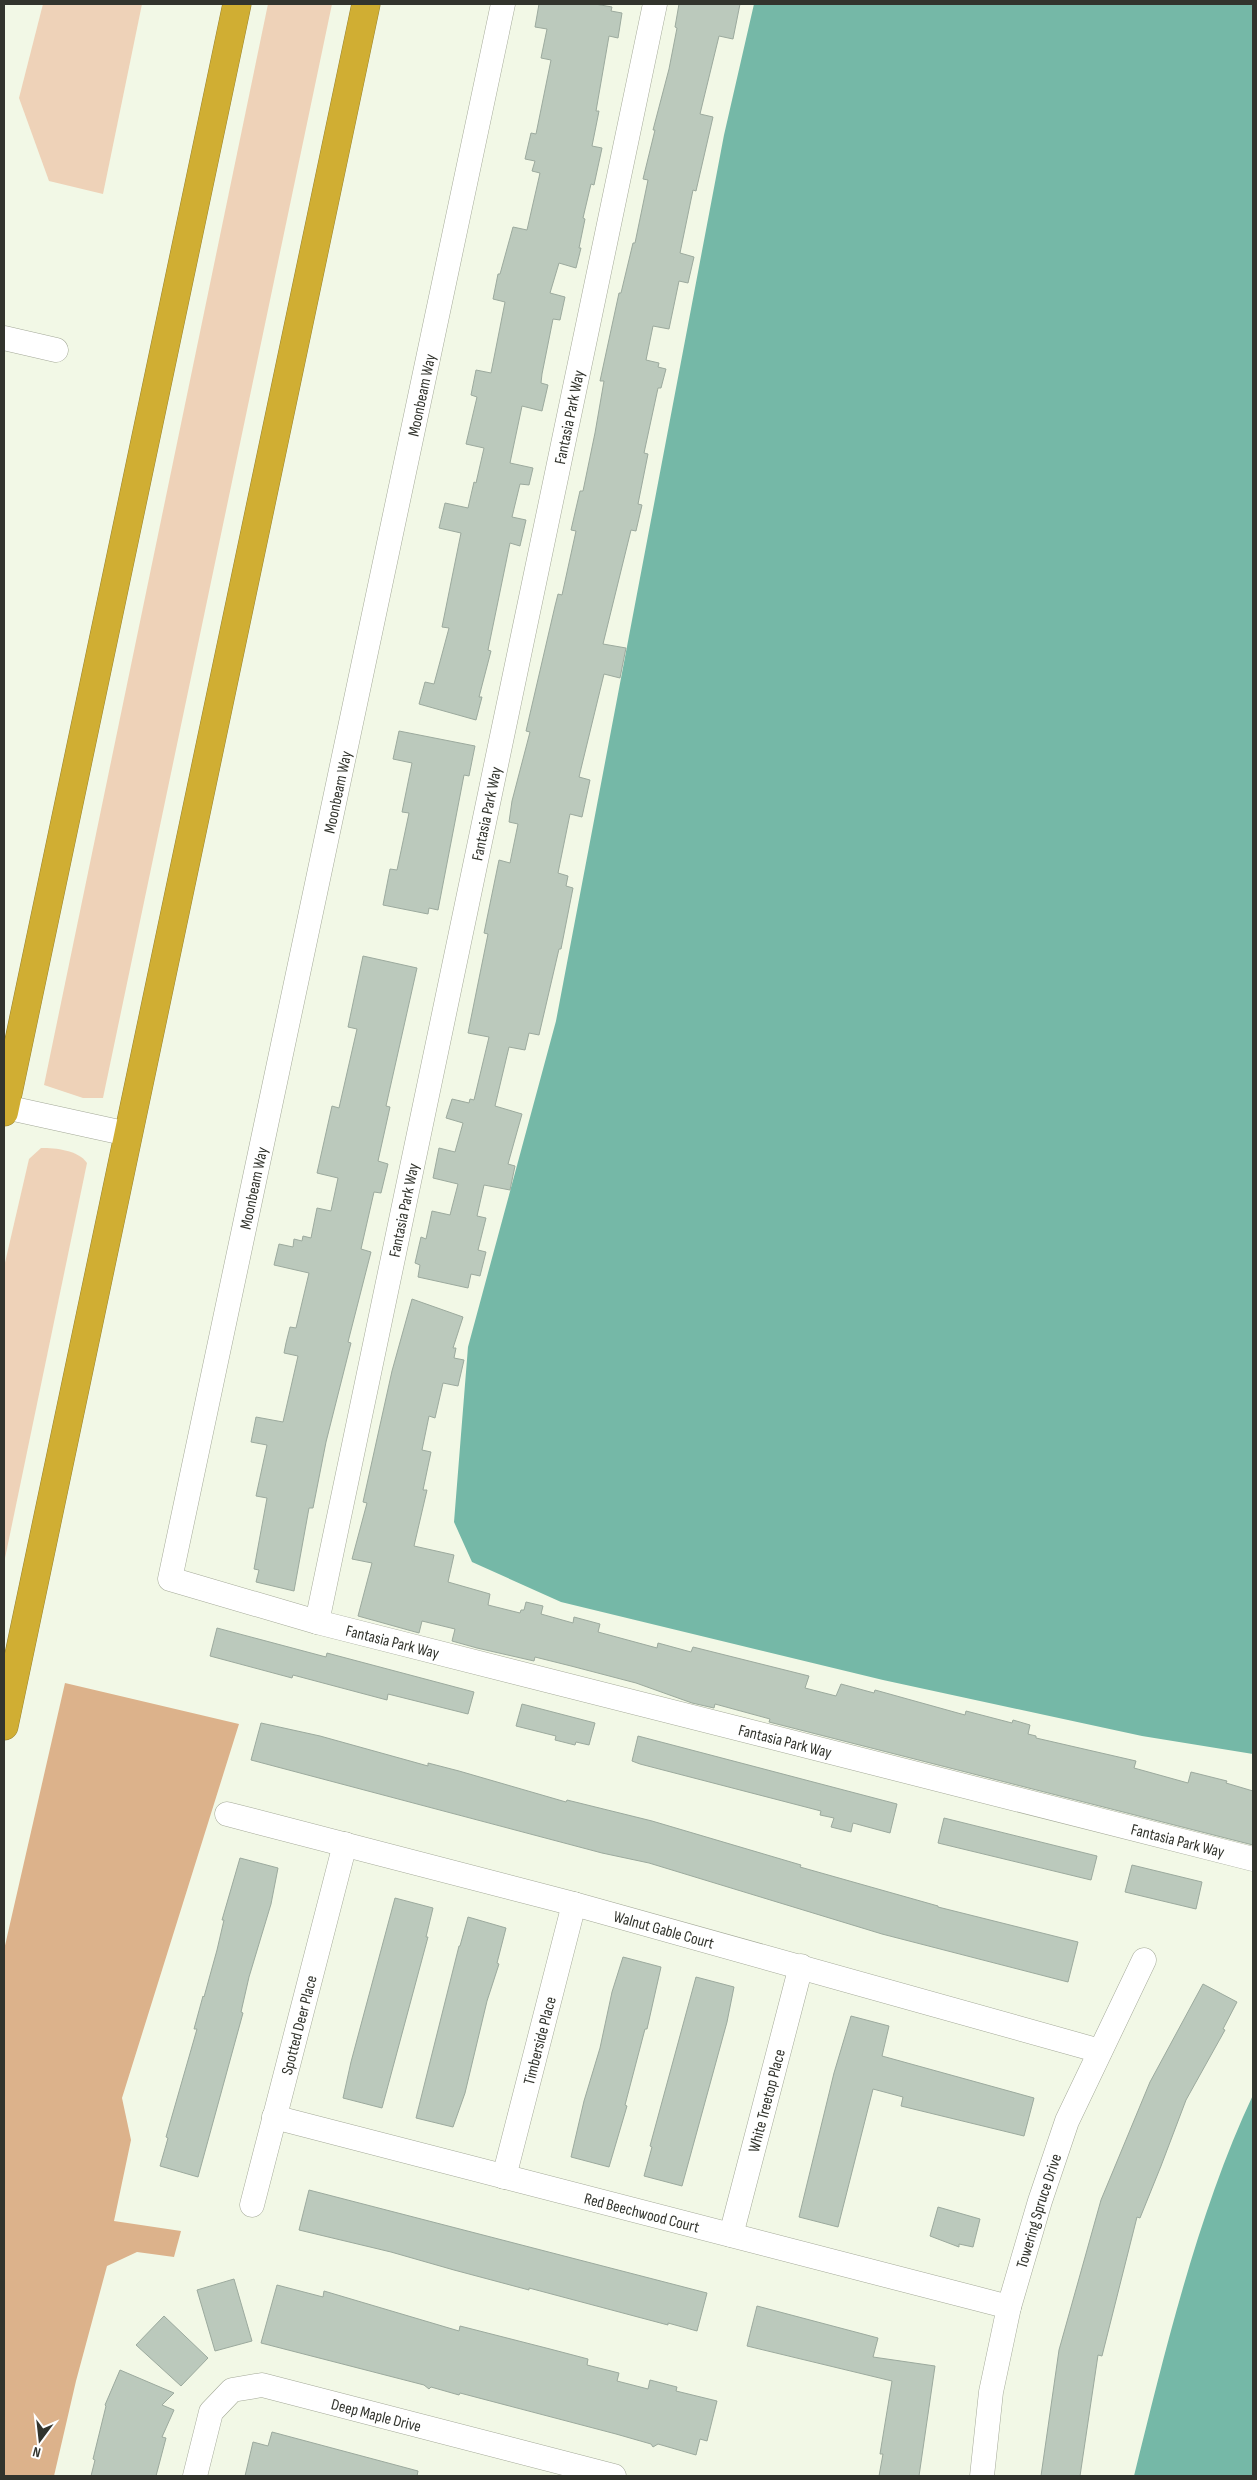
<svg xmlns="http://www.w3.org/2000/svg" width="1257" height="2480" viewBox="0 0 1257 2480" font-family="'Sofia Sans Condensed',sans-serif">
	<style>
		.green { fill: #eed2b8 }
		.forest { fill: #dcb28b }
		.water { fill: #75b8a7 }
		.building { fill: #bbc9bc; stroke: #9caa9e }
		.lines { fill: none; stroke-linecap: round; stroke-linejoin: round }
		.minor-casing { stroke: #a4a998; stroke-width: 25 }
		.highway-casing { stroke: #998331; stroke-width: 29 }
		.minor { stroke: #fff; stroke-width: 24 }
		.highway { stroke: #d0ae33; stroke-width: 28 }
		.labels { text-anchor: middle; stroke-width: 4.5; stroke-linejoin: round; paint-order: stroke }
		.street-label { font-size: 16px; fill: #32342d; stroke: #fff }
	</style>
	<rect width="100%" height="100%" fill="#f2f8e6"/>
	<g class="green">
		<path d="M 43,4 L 142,4 L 103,194 L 49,181 L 19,98 Z"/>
		<path d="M 268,4 L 332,4 L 103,1098 L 83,1098 L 44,1085 Z"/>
		<path d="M 41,1148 C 56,1148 78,1150 87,1163 L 4,1563 L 4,1267 L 29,1159 Z"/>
	</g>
	<path class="forest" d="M 65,1683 L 239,1724 L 122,2098 L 131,2140 L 114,2221 L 181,2231 L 174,2257 L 137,2252 L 107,2266 L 76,2381 L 54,2476 L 4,2476 L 4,1950 Z"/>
	<g class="water">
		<path d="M 754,4 L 1253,4 L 1253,1754 L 1142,1736 L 883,1680 L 561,1602 L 472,1562 L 454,1522 L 468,1347 L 556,1021 L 724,135 Z"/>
		<path d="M 1253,2095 L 1253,2476 L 1134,2476 C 1165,2351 1198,2212 1253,2095 Z"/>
	</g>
	<g class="building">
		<path d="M 539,4 L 595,4 L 612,7 L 611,11 L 622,13 L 618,38 L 609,36 L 596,111 L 599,111 L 592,146 L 602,148 L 594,185 L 591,184 L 583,218 L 585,219 L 579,248 L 581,248 L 576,268 L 559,263 L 550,293 L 565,297 L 560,320 L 553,319 L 542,374 L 541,383 L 548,385 L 542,411 L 522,406 L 510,463 L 533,468 L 529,485 L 520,484 L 512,517 L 526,520 L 520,546 L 510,543 L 488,650 L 491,651 L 479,697 L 482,697 L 476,720 L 419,704 L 425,682 L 434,684 L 449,628 L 442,627 L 461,533 L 439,528 L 445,503 L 468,508 L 474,482 L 476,483 L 484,448 L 466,444 L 477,397 L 471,395 L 476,370 L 491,373 L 505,302 L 493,299 L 498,274 L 500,274 L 513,227 L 527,230 L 540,173 L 532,171 L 535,161 L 525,159 L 531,133 L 536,134 L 551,60 L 541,58 L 547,29 L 535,27 Z"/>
		<path d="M 679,4 L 740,4 L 733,39 L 719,36 L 700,114 L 713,117 L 696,191 L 693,190 L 680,253 L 694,257 L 688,283 L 679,281 L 669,329 L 653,326 L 646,360 L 659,363 L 658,367 L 666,369 L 661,388 L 658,388 L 644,453 L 648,454 L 638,504 L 642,505 L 636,531 L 631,530 L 603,644 L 626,648 L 620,678 L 604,674 L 579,777 L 590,780 L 582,817 L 570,814 L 558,873 L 568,876 L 566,886 L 573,888 L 561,949 L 559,949 L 539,1035 L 529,1033 L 525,1050 L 509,1047 L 495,1106 L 522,1114 L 508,1164 L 515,1166 L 510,1190 L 484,1185 L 477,1216 L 486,1218 L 478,1250 L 486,1252 L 480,1276 L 471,1274 L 468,1288 L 418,1277 L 420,1265 L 415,1263 L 421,1237 L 426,1239 L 432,1211 L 450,1215 L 458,1184 L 433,1178 L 439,1148 L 455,1152 L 463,1123 L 446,1118 L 452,1099 L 469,1103 L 470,1099 L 474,1100 L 489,1037 L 468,1033 L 488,934 L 484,933 L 499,860 L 510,863 L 518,824 L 509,822 L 512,801 L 530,732 L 526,731 L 555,606 L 558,594 L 562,595 L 576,531 L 571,530 L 580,491 L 583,491 L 595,433 L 604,381 L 600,381 L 619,293 L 621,293 L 633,243 L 635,243 L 648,180 L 643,179 L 655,130 L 653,130 L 669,69 L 677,28 L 675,27 Z"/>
		<path d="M 399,731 L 475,746 L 469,776 L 464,775 L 438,910 L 429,908 L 428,914 L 383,905 L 390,869 L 397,870 L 409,813 L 402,812 L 412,763 L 393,759 Z"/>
		<path d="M 363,956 L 417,968 L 386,1106 L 390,1107 L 378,1161 L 388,1164 L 381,1193 L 374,1192 L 361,1249 L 371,1252 L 348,1342 L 351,1343 L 326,1442 L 313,1508 L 309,1508 L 294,1591 L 256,1582 L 259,1570 L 254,1569 L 267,1498 L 256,1496 L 267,1445 L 251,1442 L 256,1417 L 283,1422 L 298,1356 L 284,1353 L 286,1343 L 290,1327 L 296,1328 L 309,1273 L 274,1265 L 279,1244 L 293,1247 L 294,1239 L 302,1241 L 303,1236 L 311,1238 L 317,1208 L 331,1211 L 338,1178 L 317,1173 L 332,1106 L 339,1108 L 357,1029 L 348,1027 Z"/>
		<path d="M 412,1299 L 463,1317 L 453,1348 L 456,1348 L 454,1358 L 464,1360 L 458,1386 L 443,1383 L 435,1418 L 429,1416 L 422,1450 L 431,1452 L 423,1490 L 427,1490 L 414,1546 L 454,1555 L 448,1582 L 490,1594 L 488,1605 L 520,1613 L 521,1610 L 524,1610 L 526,1602 L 543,1606 L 541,1614 L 573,1623 L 574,1617 L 600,1624 L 598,1632 L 657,1648 L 658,1643 L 691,1652 L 693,1647 L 809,1676 L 805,1688 L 836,1696 L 841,1684 L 874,1693 L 875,1690 L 965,1715 L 966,1711 L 1012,1723 L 1013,1720 L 1030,1725 L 1028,1734 L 1036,1736 L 1036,1738 L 1136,1761 L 1134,1768 L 1188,1783 L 1191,1772 L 1227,1781 L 1226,1783 L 1253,1791 L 1253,1845 L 769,1722 L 770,1719 L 715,1704 L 714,1708 L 692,1703 L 636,1683 L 571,1666 L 535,1657 L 534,1661 L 477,1648 L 452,1641 L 455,1629 L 422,1621 L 419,1633 L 358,1616 L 372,1563 L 352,1559 L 367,1503 L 363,1502 L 392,1371 Z"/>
		<path d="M 217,1628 L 326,1657 L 327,1653 L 474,1692 L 468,1714 L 388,1694 L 387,1700 L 293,1675 L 292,1678 L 210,1656 Z"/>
		<path d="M 522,1704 L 595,1723 L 589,1745 L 576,1742 L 575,1745 L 555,1740 L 556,1736 L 516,1726 Z"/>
		<path d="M 261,1723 L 320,1736 L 428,1766 L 428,1763 L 459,1771 L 566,1802 L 567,1800 L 652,1821 L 801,1865 L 800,1867 L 938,1906 L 938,1907 L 1078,1942 L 1068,1982 L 882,1934 L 649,1863 L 602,1853 L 251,1760 Z"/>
		<path d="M 638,1736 L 897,1804 L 890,1833 L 853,1823 L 851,1832 L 831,1827 L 834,1818 L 820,1815 L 821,1811 L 640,1764 L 632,1761 Z"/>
		<path d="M 944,1818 L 1097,1856 L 1091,1880 L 938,1843 Z"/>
		<path d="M 240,1858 L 278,1868 L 271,1904 L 249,1977 L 241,2012 L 243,2013 L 198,2177 L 160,2166 L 168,2138 L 166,2137 L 197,2029 L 194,2029 L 203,1996 L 204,1997 L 217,1950 L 224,1920 L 222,1920 Z"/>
		<path d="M 1132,1865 L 1202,1882 L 1196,1909 L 1125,1892 Z"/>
		<path d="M 395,1898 L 433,1908 L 426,1937 L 428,1937 L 382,2108 L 343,2098 L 351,2062 Z"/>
		<path d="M 468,1917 L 506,1928 L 497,1963 L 499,1964 L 487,2001 L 465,2093 L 453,2127 L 416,2118 L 459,1946 L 460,1946 Z"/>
		<path d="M 623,1957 L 661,1967 L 647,2029 L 645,2029 L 625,2105 L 627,2106 L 609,2167 L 571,2157 L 584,2101 L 600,2048 L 612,1992 Z"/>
		<path d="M 696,1977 L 734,1987 L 727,2022 L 682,2186 L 644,2176 L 652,2147 L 650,2146 Z"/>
		<path d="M 1203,1984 L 1237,2002 L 1223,2029 L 1225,2030 L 1186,2100 L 1161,2166 L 1140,2218 L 1137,2217 L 1102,2356 L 1098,2355 L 1080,2476 L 1041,2476 L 1059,2350 L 1101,2200 L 1150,2082 Z"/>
		<path d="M 851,2016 L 889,2026 L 882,2056 L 1034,2098 L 1024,2136 L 901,2106 L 903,2097 L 873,2089 L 838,2227 L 799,2217 L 834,2073 Z"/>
		<path d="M 309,2190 L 707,2293 L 697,2331 L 668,2323 L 668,2325 L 529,2288 L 529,2290 L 454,2270 L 391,2252 L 299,2230 Z"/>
		<path d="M 938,2207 L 980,2219 L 973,2247 L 959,2244 L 959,2247 L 930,2236 Z"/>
		<path d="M 234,2279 L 252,2341 L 215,2351 L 197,2290 Z"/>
		<path d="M 277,2285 L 323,2297 L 324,2291 L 459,2331 L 460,2326 L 550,2349 L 588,2359 L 587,2365 L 619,2373 L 617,2381 L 648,2389 L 650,2380 L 677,2387 L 676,2391 L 717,2401 L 707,2441 L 700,2439 L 696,2455 L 658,2444 L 653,2447 L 651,2444 L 616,2434 L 460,2393 L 459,2395 L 431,2387 L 429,2389 L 424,2385 L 261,2343 Z"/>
		<path d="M 757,2306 L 878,2338 L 873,2357 L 935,2366 L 919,2476 L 879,2476 L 883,2454 L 880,2454 L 892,2381 L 747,2346 Z"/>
		<path d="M 164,2316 L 208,2358 L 181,2386 L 136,2345 Z"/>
		<path d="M 120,2370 L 174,2393 L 162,2405 L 174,2410 L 162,2437 L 166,2438 L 156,2476 L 91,2476 L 95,2460 L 93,2459 L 106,2406 L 105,2405 Z"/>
		<path d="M 272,2432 L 418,2471 L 417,2476 L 245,2476 L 253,2442 L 268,2446 Z"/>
	</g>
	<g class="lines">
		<g class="minor-casing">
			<g id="minor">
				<path id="s1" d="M 503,4 L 170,1579 L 317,1622 L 1253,1859"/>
				<path d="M 4,338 L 56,350"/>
				<path d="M 5,1107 L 128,1134"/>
				<path id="s2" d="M 317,1622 L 655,4"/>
				<path id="s3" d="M 227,1814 L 574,1904 L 1100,2051"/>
				<path id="s4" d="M 274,2117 L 1009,2307"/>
				<path id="s5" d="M 504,2177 L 574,1904"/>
				<path id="s6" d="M 252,2205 L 345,1844"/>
				<path id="s7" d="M 731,2235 L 801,1966"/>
				<path id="s8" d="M 195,2476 L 211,2412 L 232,2390 L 262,2385 L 614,2476"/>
				<path id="s9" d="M 982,2476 L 991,2392 L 1009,2307 L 1040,2201 L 1067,2121 L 1144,1960"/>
			</g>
		</g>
		<g class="highway-casing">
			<g id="highway">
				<path d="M 4,1112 L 237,4"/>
				<path d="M 4,1726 L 366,4"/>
			</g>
		</g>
		<use href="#minor" class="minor"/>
		<use href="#highway" class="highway"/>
	</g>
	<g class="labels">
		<g class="street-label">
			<text transform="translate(421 395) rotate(-78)" y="6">Moonbeam Way</text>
			<text dy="6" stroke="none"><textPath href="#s2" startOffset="1231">Fantasia Park Way</textPath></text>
			<text transform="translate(337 792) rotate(-78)" y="6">Moonbeam Way</text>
			<text dy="6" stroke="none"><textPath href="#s2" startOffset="826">Fantasia Park Way</textPath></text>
			<text transform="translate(253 1188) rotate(-78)" y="6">Moonbeam Way</text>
			<text dy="6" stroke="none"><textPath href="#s2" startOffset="421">Fantasia Park Way</textPath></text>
			<text dy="6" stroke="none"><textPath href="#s1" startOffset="1841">Fantasia Park Way</textPath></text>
			<text dy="6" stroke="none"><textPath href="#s1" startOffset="2246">Fantasia Park Way</textPath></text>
			<text dy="6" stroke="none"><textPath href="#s1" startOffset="2651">Fantasia Park Way</textPath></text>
			<text dy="6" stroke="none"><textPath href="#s3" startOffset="452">Walnut Gable Court</textPath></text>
			<text dy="6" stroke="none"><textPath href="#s6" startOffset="186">Spotted Deer Place</textPath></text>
			<text dy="6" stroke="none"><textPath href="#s5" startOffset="141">Timberside Place</textPath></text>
			<text dy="6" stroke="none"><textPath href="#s7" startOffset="139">White Treetop Place</textPath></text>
			<text dy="6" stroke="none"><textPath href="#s9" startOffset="272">Towering Spruce Drive</textPath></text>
			<text dy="6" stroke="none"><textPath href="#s4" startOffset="380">Red Beechwood Court</textPath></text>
			<text dy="6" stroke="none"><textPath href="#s8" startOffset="245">Deep Maple Drive</textPath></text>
		</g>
	</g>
	<rect width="1257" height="2480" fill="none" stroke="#32342d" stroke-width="10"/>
	<g transform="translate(40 2440) rotate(195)" stroke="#ffffff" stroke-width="4" paint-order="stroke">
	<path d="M0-4L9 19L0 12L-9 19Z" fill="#32342d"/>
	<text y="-8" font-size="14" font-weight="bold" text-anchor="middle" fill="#32342d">N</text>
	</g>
</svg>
